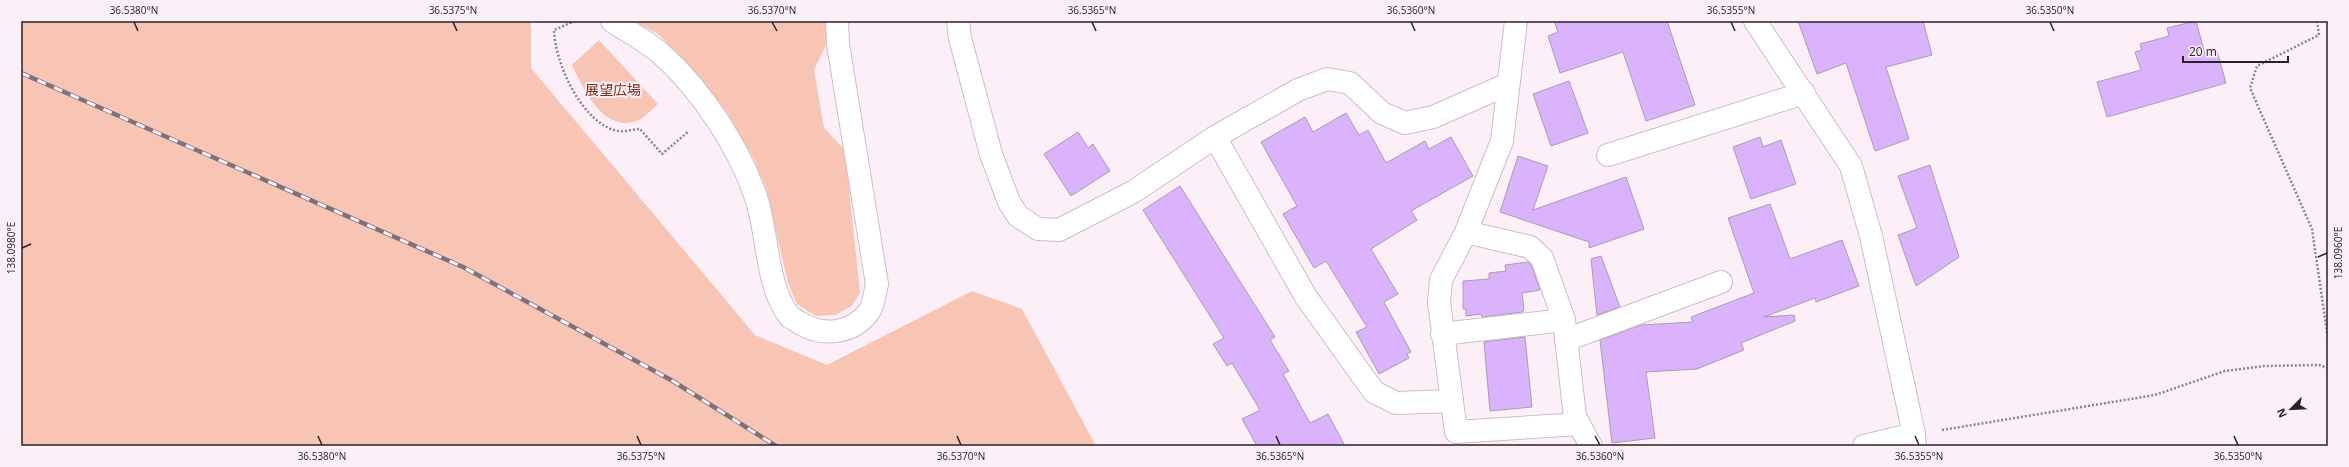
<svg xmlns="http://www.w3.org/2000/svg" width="2349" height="467" viewBox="0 0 2349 467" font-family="'Open Sans','Noto Sans JP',sans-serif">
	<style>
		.green { fill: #f8c4b4 }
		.building { fill: #dbb2fc; stroke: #a89db2 }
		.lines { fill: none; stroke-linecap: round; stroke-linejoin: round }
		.street-casing { stroke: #d1bbc9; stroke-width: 24 }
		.path { stroke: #8d8289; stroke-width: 2.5; stroke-dasharray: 2 2; stroke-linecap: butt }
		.street { stroke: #fff; stroke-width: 22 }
		.rail-casing { stroke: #7d7279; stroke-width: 4.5 }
		.rail { stroke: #fdeff8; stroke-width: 3; stroke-dasharray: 9; stroke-linecap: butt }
		.ticks { fill: none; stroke: #2a2227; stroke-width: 1.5 }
		.labels { text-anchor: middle; stroke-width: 4; stroke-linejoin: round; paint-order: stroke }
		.park-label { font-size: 14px; fill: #7c3018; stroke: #fdeff8 }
		.neatline { fill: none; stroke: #2a2227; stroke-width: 1.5 }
		.ticks-label { font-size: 10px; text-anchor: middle; fill: #2a2227 }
	</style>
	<rect width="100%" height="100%" fill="#fdeff8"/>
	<g class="green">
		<path d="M 21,21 L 531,21 L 531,68 L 755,335 L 827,365 L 972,291 L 1022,309 L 1096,446 L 21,446 Z"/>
		<path d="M 633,21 L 825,21 L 827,43 L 814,70 L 824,128 L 845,150 L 860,293 L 852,306 L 835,315 L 816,316 L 797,304 L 788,283 L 766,188 L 754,159 L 726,111 L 687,63 L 658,34 Z"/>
		<path d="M 599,40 L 658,104 C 652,109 645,117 639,120 C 604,135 584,90 572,65 Z"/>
	</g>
	<g class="building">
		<path d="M 1554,21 L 1667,21 L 1695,105 L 1646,121 L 1623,52 L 1560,73 L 1548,36 L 1558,32 Z"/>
		<path d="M 1798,21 L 1923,21 L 1932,55 L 1886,67 L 1909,139 L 1875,151 L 1846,63 L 1817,74 Z"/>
		<path d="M 2196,21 L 2205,54 L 2217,51 L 2226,83 L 2107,117 L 2097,82 L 2141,70 L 2135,52 L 2142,50 L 2140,44 L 2169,36 L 2167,28 Z"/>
		<path d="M 1569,81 L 1588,133 L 1551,146 L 1533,94 Z"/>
		<path d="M 1346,113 L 1359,135 L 1368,130 L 1386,163 L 1425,141 L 1429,149 L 1451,137 L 1473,176 L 1411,211 L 1417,220 L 1371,249 L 1398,294 L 1384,302 L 1411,352 L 1407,354 L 1409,358 L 1379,374 L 1356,332 L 1367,327 L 1326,261 L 1314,268 L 1283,214 L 1297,206 L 1261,142 L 1305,117 L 1313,132 Z"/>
		<path d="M 1078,132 L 1088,148 L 1093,144 L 1110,171 L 1071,196 L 1044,154 Z"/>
		<path d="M 1760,137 L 1763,147 L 1781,140 L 1796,184 L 1751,199 L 1733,147 Z"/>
		<path d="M 1518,156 L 1548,166 L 1533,210 L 1626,177 L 1644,229 L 1589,248 L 1589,242 L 1500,212 Z"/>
		<path d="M 1930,165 L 1959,257 L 1916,286 L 1898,235 L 1917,228 L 1898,176 Z"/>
		<path d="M 1180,186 L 1275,337 L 1270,340 L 1289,371 L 1283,374 L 1310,423 L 1328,414 L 1345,446 L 1257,446 L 1242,419 L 1260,410 L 1232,363 L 1227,366 L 1213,344 L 1224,338 L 1143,210 Z"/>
		<path d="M 1770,204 L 1790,259 L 1842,240 L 1859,286 L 1816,302 L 1815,298 L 1764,317 L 1794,315 L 1795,321 L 1741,343 L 1744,350 L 1697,369 L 1646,372 L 1655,438 L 1612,443 L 1600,340 L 1641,325 L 1693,322 L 1691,317 L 1754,293 L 1728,218 Z"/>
		<path d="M 1601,256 L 1620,307 L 1597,315 L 1591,259 Z"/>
		<path d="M 1528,262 L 1531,265 L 1540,290 L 1522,293 L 1524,310 L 1522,312 L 1482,317 L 1481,314 L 1466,316 L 1466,309 L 1463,309 L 1463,281 L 1489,279 L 1489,273 L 1506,271 L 1505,265 Z"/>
		<path d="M 1525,337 L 1532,407 L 1490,411 L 1484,342 Z"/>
	</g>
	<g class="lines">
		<g class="street-casing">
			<g id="street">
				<path d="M 612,21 C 627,31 646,41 660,53 C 702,90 742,151 758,204 C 768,239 767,288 790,317 C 793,319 797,321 800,323 C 823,337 854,334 870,310 C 874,303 875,292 877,284 L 838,44 L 837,21"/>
				<path d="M 958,21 L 960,38 L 991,154 L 1009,202 L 1018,216 L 1038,229 L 1059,230 L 1133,192 L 1215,137 L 1298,90 L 1327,79 L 1350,83 L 1382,113 L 1405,123 L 1433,117 L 1508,84"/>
				<path d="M 1516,21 L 1502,141 L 1466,232 L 1441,280 L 1439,302 L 1456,432 L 1579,424"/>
				<path d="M 1755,21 L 1851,166 L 1871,236 L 1914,434 L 1915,446"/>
				<path d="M 1215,137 L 1306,297 L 1374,392 L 1396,403 L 1452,401"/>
				<path d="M 1608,155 L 1804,93"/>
				<path d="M 1466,232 L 1530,247 L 1542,258 L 1564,320 L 1575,417 L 1591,446"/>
				<path d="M 1442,334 L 1564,320"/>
				<path d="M 1566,340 L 1721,282"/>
				<path d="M 1864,446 L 1914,434"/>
			</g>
		</g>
		<g class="path">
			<path d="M 575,21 L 554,30 C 555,63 582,124 618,131 C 625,132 633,129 640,129 L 662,154 L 689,131"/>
			<path d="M 2317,21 L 2319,35 L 2257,66 L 2250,88 L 2312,229 L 2328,339"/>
			<path d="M 1942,430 L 2155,395 L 2225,371 L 2264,366 L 2319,365 L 2328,368"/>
		</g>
		<use href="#street" class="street"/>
		<g class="rail-casing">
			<path id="rail" d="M 21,73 L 463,267 L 671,380 L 776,446"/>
		</g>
		<use href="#rail" class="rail"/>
	</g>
	<path class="ticks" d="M 134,22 L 138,31M 453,22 L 457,31M 772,22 L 777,31M 1092,22 L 1096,31M 1411,22 L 1415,31M 1731,22 L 1735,31M 2050,22 L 2054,31M 22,248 L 31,244M 2318,257 L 2327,253M 318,436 L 322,445M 637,436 L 641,445M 957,436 L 961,445M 1276,436 L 1280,445M 1595,436 L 1600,445M 1915,436 L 1919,445M 2234,436 L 2238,445"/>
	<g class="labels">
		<g class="park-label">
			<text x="613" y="95">展望広場</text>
		</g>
	</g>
	<rect width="2349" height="467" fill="none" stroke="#fdeff8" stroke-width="44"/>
	<g transform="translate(2291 409) rotate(246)" stroke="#fdeff8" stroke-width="3" paint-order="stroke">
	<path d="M0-3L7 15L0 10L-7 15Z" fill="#2a2227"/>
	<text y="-6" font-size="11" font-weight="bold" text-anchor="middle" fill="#2a2227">N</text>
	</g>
	<path d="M2183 56v6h105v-6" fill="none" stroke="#2a2227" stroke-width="2"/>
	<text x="2189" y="56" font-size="12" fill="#2a2227" stroke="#fdeff8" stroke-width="3" paint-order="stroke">20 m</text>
	<rect x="22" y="22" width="2305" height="423" class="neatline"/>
	<g class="ticks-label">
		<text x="134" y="14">36.5380°N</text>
		<text x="453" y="14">36.5375°N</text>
		<text x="772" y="14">36.5370°N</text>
		<text x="1092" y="14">36.5365°N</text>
		<text x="1411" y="14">36.5360°N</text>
		<text x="1731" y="14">36.5355°N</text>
		<text x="2050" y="14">36.5350°N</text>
		<text transform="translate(11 248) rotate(-90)" y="4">138.0980°E</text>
		<text transform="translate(2338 253) rotate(-90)" y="4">138.0960°E</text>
		<text x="322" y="460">36.5380°N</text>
		<text x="641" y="460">36.5375°N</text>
		<text x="961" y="460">36.5370°N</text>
		<text x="1280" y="460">36.5365°N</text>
		<text x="1600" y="460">36.5360°N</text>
		<text x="1919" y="460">36.5355°N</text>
		<text x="2238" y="460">36.5350°N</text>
	</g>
</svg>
